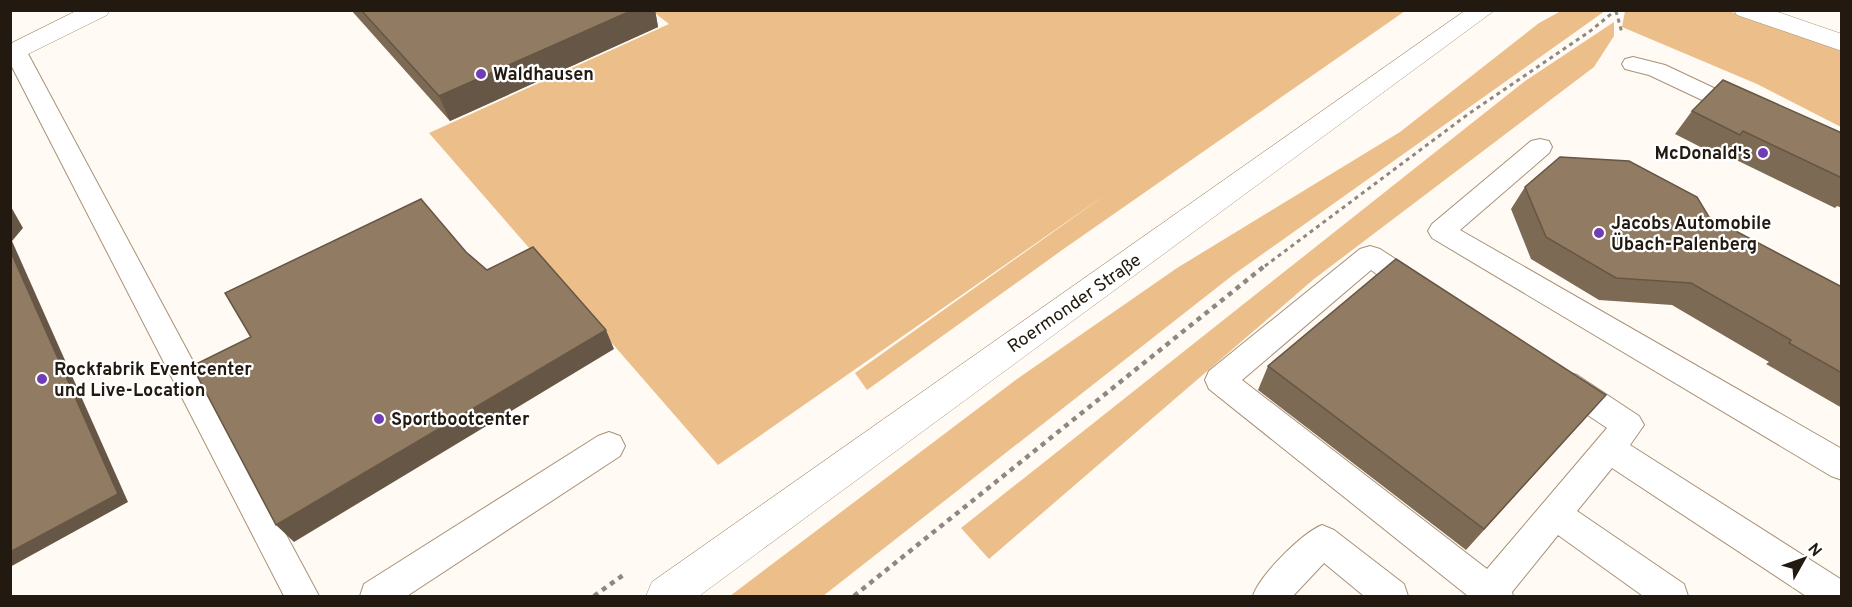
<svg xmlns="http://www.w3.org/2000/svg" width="1852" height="607" viewBox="0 0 1852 607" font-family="Overpass,sans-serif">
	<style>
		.green { fill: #ecbf8a }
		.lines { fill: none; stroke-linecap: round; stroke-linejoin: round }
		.service-casing { stroke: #a89177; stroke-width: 2 }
		.minor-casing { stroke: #a89177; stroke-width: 1 }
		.secondary-casing { stroke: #a89177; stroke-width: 1 }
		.path-far1 { stroke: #8e8880; stroke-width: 3; stroke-dasharray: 4 4; stroke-linecap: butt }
		.path { stroke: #8e8880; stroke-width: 4.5; stroke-dasharray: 5 5; stroke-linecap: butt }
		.service { fill: #fff; fill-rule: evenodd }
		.minor { fill: #fff; fill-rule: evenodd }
		.secondary { fill: #fff; fill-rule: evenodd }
		.wall { fill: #7d6a54 }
		.shaded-wall { fill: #665645 }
		.building { fill: #917b62; stroke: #665645; stroke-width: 1.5 }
		.poi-dot { fill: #713db4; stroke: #fff; stroke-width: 2 }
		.labels { text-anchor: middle; stroke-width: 4.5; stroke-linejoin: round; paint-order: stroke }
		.poi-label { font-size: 18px; font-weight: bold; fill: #221a10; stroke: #fff; text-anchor: start }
		.street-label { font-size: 18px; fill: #221a10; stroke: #fff }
	</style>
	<rect width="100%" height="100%" fill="#fffaf4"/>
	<g class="green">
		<path d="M 1179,10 L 1405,11 L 1065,248 L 867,390 L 855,373 L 1108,193 L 718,465 L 429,133 L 669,24 L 652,11 Z"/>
		<path d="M 1561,11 L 1605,11 L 1233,275 L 823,596 L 730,596 L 1017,379 L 1177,268 L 1400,132 L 1539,23 Z"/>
		<path d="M 1625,11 L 1729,11 L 1841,50 L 1841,127 L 1757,84 L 1622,27 Z"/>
		<path d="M 1614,22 L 1614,36 L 1594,67 L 1314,279 L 989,559 L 961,528 L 1525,81 Z"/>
	</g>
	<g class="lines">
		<g class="service-casing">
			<g id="service">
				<path d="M 16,45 L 24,47 L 27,52 L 319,596 L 284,596 L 10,63 L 10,47 Z"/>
				<path d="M 1633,57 L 1665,65 L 1752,106 L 1756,111 L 1752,116 L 1744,119 L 1736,116 L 1649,75 L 1625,69 L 1622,64 L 1625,59 Z"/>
				<path d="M 1540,139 L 1549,141 L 1552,147 L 1549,153 L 1460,230 L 1842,449 L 1842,480 L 1831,476 L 1432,238 L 1428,231 L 1432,224 L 1531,141 Z"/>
				<path d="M 1370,246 L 1380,249 L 1429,281 L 1433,289 L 1429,297 C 1408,303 1388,282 1371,270 L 1242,380 L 1487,569 L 1607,428 L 1555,393 L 1551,384 L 1555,375 L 1566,372 L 1577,375 L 1639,416 L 1644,425 L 1630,445 L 1842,580 L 1842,596 L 1806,596 L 1612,468 L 1577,511 L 1684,584 L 1688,596 L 1643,596 L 1558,535 L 1512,592 L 1513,596 L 1468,596 L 1209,389 L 1205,380 L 1209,371 L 1360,249 Z"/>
				<path d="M 609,432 L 620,436 L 625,446 L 620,456 L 407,596 L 360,596 L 364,584 L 598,436 Z"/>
				<path d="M 1322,525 L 1334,530 L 1404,584 L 1408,596 L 1364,596 L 1324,563 L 1293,596 L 1253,596 C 1259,576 1302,533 1322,525 Z"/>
			</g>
		</g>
		<g class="minor-casing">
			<path id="minor" d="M 78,10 L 110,10 L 107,15 L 10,63 L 10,44 Z"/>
		</g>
		<g class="secondary-casing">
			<g id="secondary">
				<path d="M 1466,10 L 1495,10 L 699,596 L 646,596 L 652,582 Z"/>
				<path d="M 1734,10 L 1772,10 L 1842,34 L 1842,51 L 1737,15 Z"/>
			</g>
		</g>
		<g class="path-far1">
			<path d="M 1616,11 L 1622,33"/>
			<path d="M 1265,266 L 1467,115 L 1589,32 L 1616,10"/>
		</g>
		<g class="path">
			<path d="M 594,596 L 626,573"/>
			<path d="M 854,596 L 1267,264"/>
		</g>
		<use href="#service" class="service"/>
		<use href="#minor" class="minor"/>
		<use href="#secondary" class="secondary"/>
	</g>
	<g class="wall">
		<path d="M 351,10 L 655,10 L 658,27 L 450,121 Z"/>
		<path d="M 1692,111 L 1842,133 L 1842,208 L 1837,206 L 1835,208 L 1724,154 L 1722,158 L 1675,134 Z"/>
		<path d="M 1525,187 L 1709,217 L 1842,287 L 1842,408 L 1766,364 L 1769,362 L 1672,305 L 1599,300 L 1531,259 L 1511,209 Z"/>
		<path d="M 1268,366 L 1606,395 L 1466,550 L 1258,390 Z"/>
	</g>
	<g class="shaded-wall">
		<path d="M 633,10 L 655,10 L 658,27 L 450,121 L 439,96 Z"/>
		<path d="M 10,205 L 23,228 L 12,241 L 128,502 L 10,567 Z"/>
		<path d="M 606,330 L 614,349 L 294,542 L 276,525 Z"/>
	</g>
	<g class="building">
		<path d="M 361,10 L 633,10 L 439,96 Z"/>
		<path d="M 1723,80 L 1842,133 L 1842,178 L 1743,131 L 1740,135 L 1692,111 Z"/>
		<path d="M 1560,157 L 1629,161 L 1697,197 L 1709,217 L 1842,287 L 1842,373 L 1789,343 L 1791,340 L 1691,283 L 1616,278 L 1546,237 L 1525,187 Z"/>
		<path d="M 421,199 L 466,252 L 487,270 L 533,247 L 606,330 L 276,525 L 192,366 L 251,337 L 225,293 Z"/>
		<path d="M 10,213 L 13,218 L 10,221 Z"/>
		<path d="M 10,250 L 118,494 L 10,552 Z"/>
		<path d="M 1396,259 L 1606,395 L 1484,529 L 1268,366 Z"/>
	</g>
	<g class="poi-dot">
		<circle cx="481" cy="74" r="6"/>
		<circle cx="1763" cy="153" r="6"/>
		<circle cx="1599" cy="233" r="6"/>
		<circle cx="42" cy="379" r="6"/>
		<circle cx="379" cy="419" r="6"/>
	</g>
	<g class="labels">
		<g class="poi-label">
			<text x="493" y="80">Waldhausen</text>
			<text x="1751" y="159" text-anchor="end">McDonald's</text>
			<text x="1611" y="229">Jacobs Automobile<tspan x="1611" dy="21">Übach-Palenberg</tspan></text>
			<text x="54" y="375">Rockfabrik Eventcenter<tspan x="54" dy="21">und Live-Location</tspan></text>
			<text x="391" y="425">Sportbootcenter</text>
		</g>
		<g class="street-label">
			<text transform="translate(1074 303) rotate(-35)" y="6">Roermonder Straße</text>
		</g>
	</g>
	<rect width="1852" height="607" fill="none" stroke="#221a10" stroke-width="24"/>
	<g transform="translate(1804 559) rotate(50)" stroke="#ffffff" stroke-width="4.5" paint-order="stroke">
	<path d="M0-4.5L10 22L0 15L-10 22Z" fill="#221a10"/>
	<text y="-9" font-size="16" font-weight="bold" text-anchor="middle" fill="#221a10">N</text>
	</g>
</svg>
